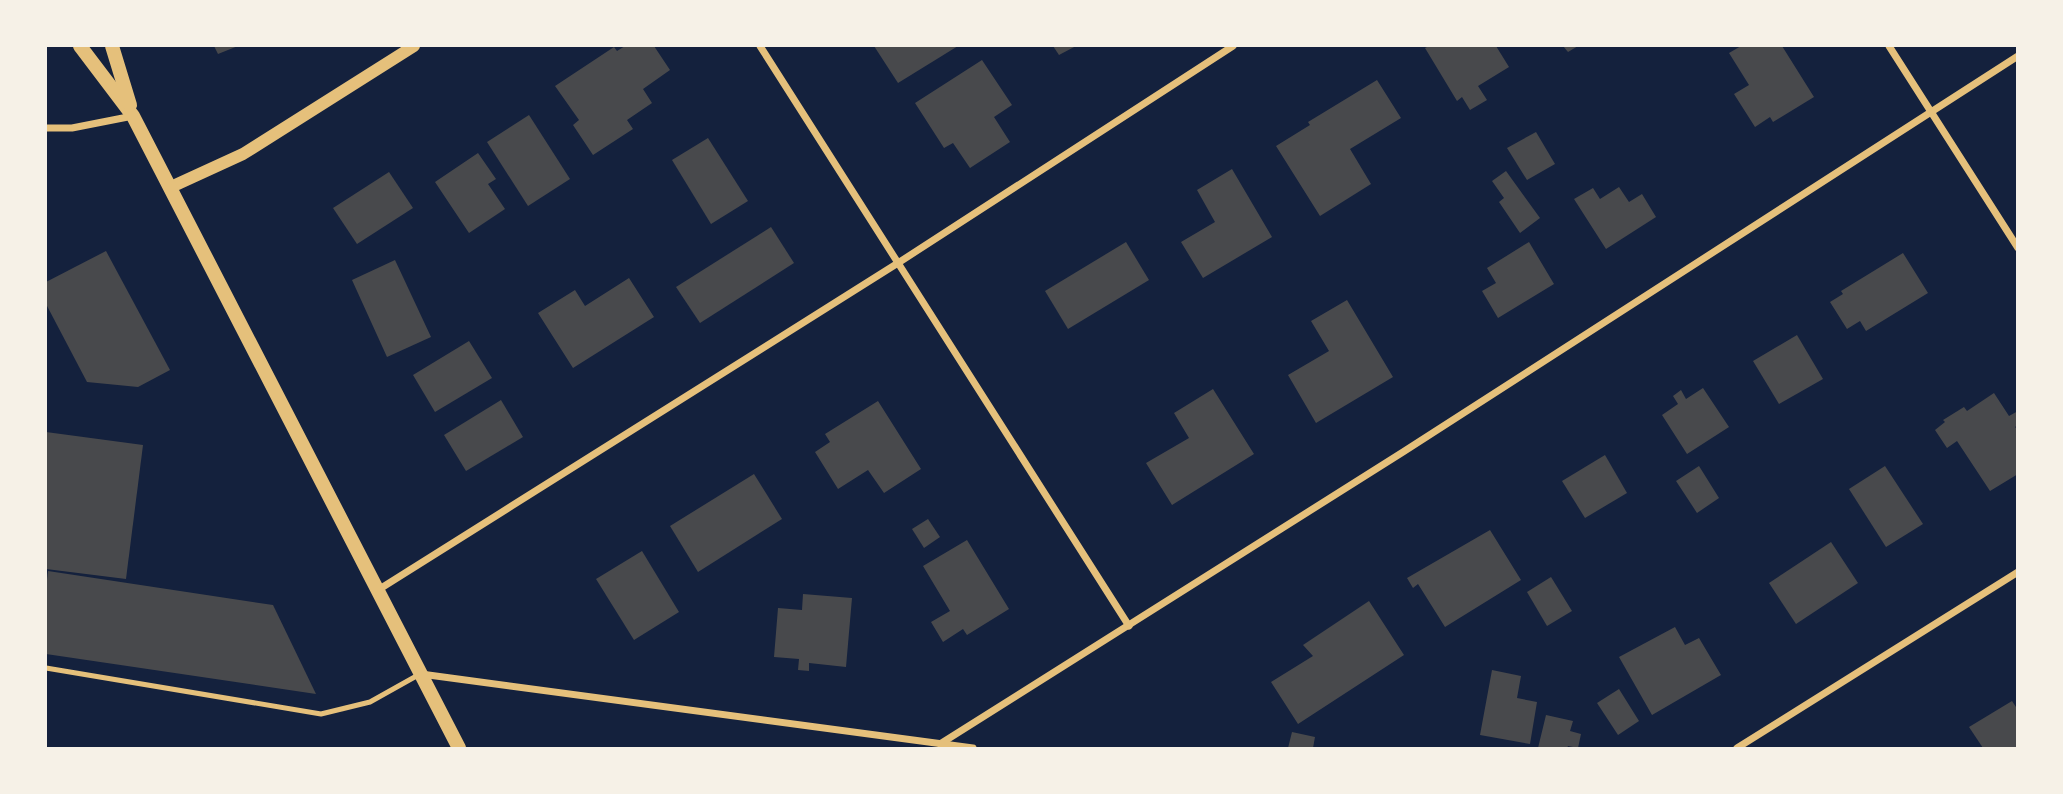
<svg xmlns="http://www.w3.org/2000/svg" width="2063" height="794" viewBox="0 0 2063 794" font-family="'Varela Round',sans-serif">
	<style>
		.building { fill: #48494c }
		.lines { fill: none; stroke-linecap: round; stroke-linejoin: round }
		.service { stroke: #e5c07b; stroke-width: 5 }
		.minor { stroke: #e5c07b; stroke-width: 7 }
		.tertiary { stroke: #e5c07b; stroke-width: 12 }
		.secondary { stroke: #e5c07b; stroke-width: 14 }
	</style>
	<rect width="100%" height="100%" fill="#14213d"/>
	<g class="building">
		<path d="M 214,46 L 238,46 L 218,54 Z"/>
		<path d="M 625,46 L 654,46 L 670,70 L 643,89 L 652,103 L 627,120 L 633,129 L 593,155 L 573,125 L 579,120 L 555,86 L 614,47 L 617,51 Z"/>
		<path d="M 874,46 L 958,46 L 898,83 Z"/>
		<path d="M 1053,46 L 1076,46 L 1059,55 Z"/>
		<path d="M 1429,46 L 1496,46 L 1509,67 L 1478,86 L 1487,100 L 1470,110 L 1462,97 L 1457,101 L 1425,48 Z"/>
		<path d="M 1563,46 L 1578,46 L 1568,52 Z"/>
		<path d="M 1741,46 L 1782,46 L 1814,97 L 1773,122 L 1770,117 L 1755,127 L 1734,94 L 1749,85 L 1729,53 Z"/>
		<path d="M 982,60 L 1012,105 L 994,117 L 1010,142 L 970,168 L 953,143 L 944,148 L 915,103 Z"/>
		<path d="M 1377,80 L 1401,118 L 1350,149 L 1371,184 L 1320,216 L 1276,146 L 1310,125 L 1308,122 Z"/>
		<path d="M 529,115 L 570,179 L 528,206 L 487,142 Z"/>
		<path d="M 1536,132 L 1555,164 L 1527,180 L 1507,148 Z"/>
		<path d="M 708,138 L 748,201 L 711,224 L 672,160 Z"/>
		<path d="M 478,153 L 496,179 L 488,184 L 505,209 L 469,233 L 435,182 Z"/>
		<path d="M 1232,169 L 1272,237 L 1203,278 L 1181,242 L 1215,222 L 1197,190 Z"/>
		<path d="M 1506,171 L 1540,218 L 1520,233 L 1499,202 L 1504,198 L 1492,181 Z"/>
		<path d="M 389,172 L 413,208 L 357,244 L 333,208 Z"/>
		<path d="M 1619,187 L 1629,202 L 1642,194 L 1656,217 L 1606,249 L 1574,199 L 1593,188 L 1600,199 Z"/>
		<path d="M 771,227 L 794,263 L 700,323 L 676,287 Z"/>
		<path d="M 1126,242 L 1149,280 L 1068,329 L 1045,291 Z"/>
		<path d="M 1529,242 L 1554,284 L 1498,318 L 1482,291 L 1496,283 L 1487,268 Z"/>
		<path d="M 106,251 L 170,370 L 138,387 L 87,382 L 46,304 L 46,282 Z"/>
		<path d="M 1903,253 L 1928,293 L 1866,331 L 1860,321 L 1847,329 L 1830,302 L 1843,294 L 1841,291 Z"/>
		<path d="M 395,260 L 431,337 L 387,357 L 352,280 Z"/>
		<path d="M 629,278 L 654,317 L 573,368 L 538,313 L 575,290 L 585,306 Z"/>
		<path d="M 1347,300 L 1393,377 L 1316,423 L 1288,375 L 1329,351 L 1311,321 Z"/>
		<path d="M 1797,335 L 1823,379 L 1779,404 L 1753,361 Z"/>
		<path d="M 469,341 L 492,378 L 435,412 L 413,375 Z"/>
		<path d="M 1703,388 L 1729,427 L 1687,454 L 1662,415 L 1678,404 L 1673,396 L 1681,390 L 1686,399 Z"/>
		<path d="M 1213,389 L 1254,454 L 1172,505 L 1146,463 L 1189,438 L 1174,413 Z"/>
		<path d="M 1994,393 L 2009,416 L 2018,411 L 2018,425 L 2015,427 L 2018,430 L 2018,474 L 1990,491 L 1957,441 L 1947,448 L 1935,430 L 1945,422 L 1943,420 L 1964,407 L 1967,411 Z"/>
		<path d="M 501,400 L 523,437 L 466,471 L 444,435 Z"/>
		<path d="M 878,401 L 921,469 L 884,493 L 868,470 L 838,489 L 815,452 L 830,442 L 825,434 Z"/>
		<path d="M 46,432 L 143,445 L 126,579 L 46,569 Z"/>
		<path d="M 1605,455 L 1627,493 L 1585,518 L 1562,481 Z"/>
		<path d="M 1699,466 L 1719,498 L 1697,513 L 1676,481 Z"/>
		<path d="M 1885,466 L 1923,524 L 1886,547 L 1849,489 Z"/>
		<path d="M 754,474 L 782,519 L 698,572 L 670,526 Z"/>
		<path d="M 928,519 L 940,537 L 924,548 L 912,529 Z"/>
		<path d="M 1490,530 L 1521,580 L 1445,627 L 1418,584 L 1413,588 L 1407,578 Z"/>
		<path d="M 967,540 L 1009,609 L 967,635 L 963,629 L 943,642 L 931,622 L 950,611 L 923,566 Z"/>
		<path d="M 1831,542 L 1858,583 L 1796,624 L 1769,583 Z"/>
		<path d="M 642,551 L 679,612 L 634,640 L 596,579 Z"/>
		<path d="M 48,571 L 273,605 L 316,694 L 46,654 L 46,588 Z"/>
		<path d="M 1551,577 L 1572,611 L 1547,626 L 1527,592 Z"/>
		<path d="M 803,594 L 852,598 L 846,667 L 809,663 L 809,671 L 798,670 L 799,659 L 774,657 L 778,608 L 802,610 Z"/>
		<path d="M 1369,601 L 1404,655 L 1298,724 L 1271,682 L 1313,656 L 1303,645 Z"/>
		<path d="M 1675,627 L 1685,645 L 1699,638 L 1721,675 L 1652,715 L 1619,657 Z"/>
		<path d="M 1492,670 L 1521,676 L 1517,698 L 1537,702 L 1530,744 L 1480,735 Z"/>
		<path d="M 1619,689 L 1639,721 L 1618,735 L 1597,703 Z"/>
		<path d="M 2012,701 L 2018,710 L 2018,748 L 1983,748 L 1969,727 Z"/>
		<path d="M 1546,715 L 1573,721 L 1570,731 L 1581,734 L 1578,748 L 1568,746 L 1567,748 L 1538,748 Z"/>
		<path d="M 1292,732 L 1315,737 L 1313,748 L 1288,748 Z"/>
	</g>
	<g class="lines">
		<path class="service" d="M 46,668 L 321,714 L 370,702 L 420,674"/>
		<g class="minor">
			<path d="M 760,46 L 1129,626"/>
			<path d="M 1889,46 L 2018,248"/>
			<path d="M 46,128 L 72,128 L 133,116"/>
			<path d="M 378,590 L 898,263 L 1233,46"/>
			<path d="M 421,674 L 973,748"/>
			<path d="M 940,744 L 1403,452 L 2018,56"/>
			<path d="M 1737,748 L 2018,572"/>
		</g>
		<path class="tertiary" d="M 171,187 L 243,154 L 414,46"/>
		<g class="secondary">
			<path d="M 80,46 L 133,116 L 459,748"/>
			<path d="M 112,46 L 130,105"/>
		</g>
	</g>
	<rect width="2063" height="794" fill="none" stroke="#f6f1e7" stroke-width="94"/>
</svg>
